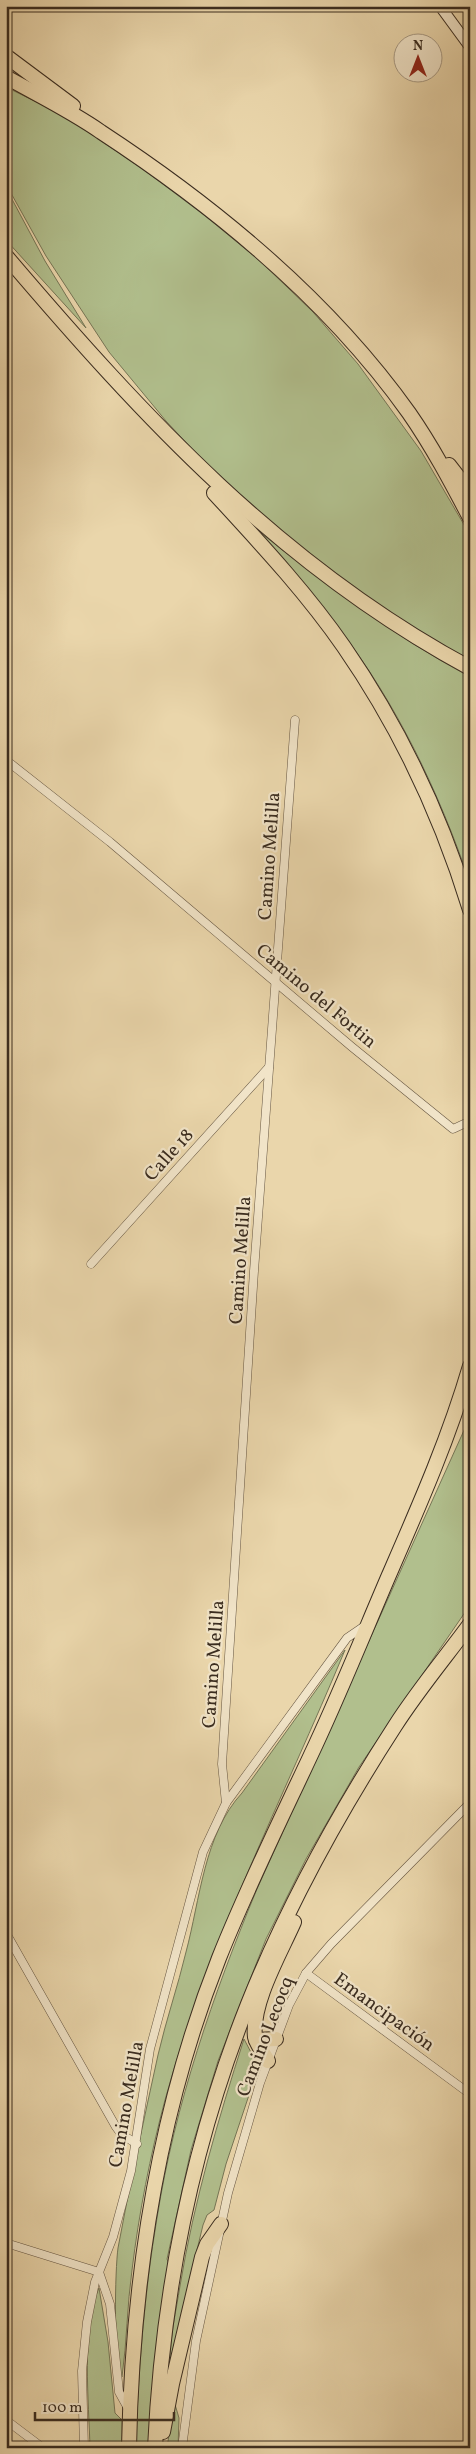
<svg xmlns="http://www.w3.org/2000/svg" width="476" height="2454" viewBox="0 0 476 2454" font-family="Vollkorn,serif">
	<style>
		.green { fill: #b1bf8d; stroke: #767656 }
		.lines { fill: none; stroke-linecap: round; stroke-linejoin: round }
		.street-casing { stroke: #665642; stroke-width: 9 }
		.secondary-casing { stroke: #3a2c1f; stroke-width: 12 }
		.highway-casing { stroke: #3a2c1f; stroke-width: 16 }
		.street { stroke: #f1e4c8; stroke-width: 8 }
		.secondary { stroke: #f1e4c8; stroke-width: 10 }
		.highway { stroke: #ead6ab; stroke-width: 14 }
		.labels { text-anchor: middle; stroke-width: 4.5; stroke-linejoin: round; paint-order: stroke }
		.street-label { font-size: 19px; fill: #3a2c1f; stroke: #f1e4c8 }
	</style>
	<rect width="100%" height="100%" fill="#ead6ab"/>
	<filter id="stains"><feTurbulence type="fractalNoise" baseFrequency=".004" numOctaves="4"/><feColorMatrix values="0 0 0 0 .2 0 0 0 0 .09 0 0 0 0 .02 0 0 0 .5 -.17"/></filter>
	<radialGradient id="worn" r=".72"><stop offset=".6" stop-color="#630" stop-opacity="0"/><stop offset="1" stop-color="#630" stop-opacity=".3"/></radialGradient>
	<g class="green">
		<path d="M 6,87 L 65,116 L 144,170 L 204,215 L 260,261 L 313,312 L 358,364 L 421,451 L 470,535 L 470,664 L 329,573 L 219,478 L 166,421 L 109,352 L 46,256 L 7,186 Z"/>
		<path d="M 6,188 L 45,261 L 86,328 L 6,240 Z"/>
		<path d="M 261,533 C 328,586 394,636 470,677 L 470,883 C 439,792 397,704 338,627 C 314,595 282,567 261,533 Z"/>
		<path d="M 470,1417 L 470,1605 L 359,1767 L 306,1859 L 266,1939 L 218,2061 L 191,2150 L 167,2259 L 169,2265 L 150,2448 L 135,2448 C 139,2370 144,2294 157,2218 C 175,2104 213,1995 257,1889 Z"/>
		<path d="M 345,1650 C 283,1799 208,1943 165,2100 C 150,2156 139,2213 132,2270 C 127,2305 127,2342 122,2377 C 113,2360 115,2270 118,2248 C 130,2183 144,2119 158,2055 C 166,2020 178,1986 186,1952 C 200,1900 204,1834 242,1793 Z"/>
		<path d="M 244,2039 L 255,2060 L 256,2074 L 226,2164 L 214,2210 L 207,2215 L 203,2225 L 170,2362 C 170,2337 176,2311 180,2286 C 194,2201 218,2120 244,2039 Z"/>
		<path d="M 99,2288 L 108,2342 L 115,2413 L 122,2420 L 122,2448 L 90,2448 C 89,2404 81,2326 99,2288 Z"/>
		<path d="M 174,2401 L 179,2418 L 178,2448 L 167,2448 Z"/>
	</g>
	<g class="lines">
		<g class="street-casing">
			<g id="street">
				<path d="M 6,760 L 110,842 L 352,1047 L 453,1129 L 470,1121"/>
				<path d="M 91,1264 L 269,1067"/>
				<path d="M 226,1803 L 222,1764 L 254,1271 L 295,720"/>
				<path d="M 6,1933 L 116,2127 L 121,2134 L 137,2144"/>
				<path d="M 306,1973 L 470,2094"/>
				<path d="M 6,2243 L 99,2272"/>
				<path d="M 99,2272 L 110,2304 L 119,2392 L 129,2410"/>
				<path d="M 6,2420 L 43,2448"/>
				<path d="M 84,2448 L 82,2371 L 87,2322 L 95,2282 L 113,2237 L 131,2171 L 150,2049 L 203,1852 L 226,1803 L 347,1638 L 366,1625"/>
				<path d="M 182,2448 L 196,2341 L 228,2193 L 260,2083 L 289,2005 L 306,1973 L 331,1944 L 470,1803"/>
			</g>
		</g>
		<g class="secondary-casing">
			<path id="secondary" d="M 440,6 L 470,47"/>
		</g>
		<g class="highway-casing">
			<g id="highway">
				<path d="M 6,56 L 73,106"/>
				<path d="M 6,77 C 38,95 71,111 101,132 C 217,208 328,299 409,413 C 432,446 451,482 470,518"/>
				<path d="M 6,256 C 143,417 282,567 470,668"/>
				<path d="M 449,465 L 470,492"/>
				<path d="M 214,493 C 259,542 306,592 344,647 C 400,728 441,815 470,910"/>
				<path d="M 256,2040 L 276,2039"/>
				<path d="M 268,2061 C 264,2054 257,2045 255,2037 C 251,2003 281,1952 294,1922"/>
				<path d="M 163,2432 L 172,2384 L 202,2257 L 207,2244 L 221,2224"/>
				<path d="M 129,2448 C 132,2283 158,2113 219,1958 C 248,1885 283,1815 316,1744 C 342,1688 365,1631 389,1575 C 419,1506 449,1438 470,1366"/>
				<path d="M 155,2448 C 162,2297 192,2145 248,2004 C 287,1907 338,1814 395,1726 C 418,1690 445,1658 470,1624"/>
			</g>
		</g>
		<use href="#street" class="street"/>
		<use href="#secondary" class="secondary"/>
		<use href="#highway" class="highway"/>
	</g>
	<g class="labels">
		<g class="street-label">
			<text transform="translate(268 856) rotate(-86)" y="7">Camino Melilla</text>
			<text transform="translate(317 995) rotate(40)" y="7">Camino del Fortin</text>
			<text transform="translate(168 1154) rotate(-48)" y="7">Calle 18</text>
			<text transform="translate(239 1260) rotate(-86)" y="7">Camino Melilla</text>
			<text transform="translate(212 1664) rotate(-86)" y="7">Camino Melilla</text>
			<text transform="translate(385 2011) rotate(36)" y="7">Emancipación</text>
			<text transform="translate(264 2036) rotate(-69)" y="7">Camino Lecocq</text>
			<text transform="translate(125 2104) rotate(-80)" y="7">Camino Melilla</text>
		</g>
	</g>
	<rect width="476" height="2454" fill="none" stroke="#ead6ab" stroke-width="25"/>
	<rect x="8" y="8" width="461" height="2439" fill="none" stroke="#3a2c1f" stroke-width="2.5"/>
	<rect x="12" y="12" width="451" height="2429" fill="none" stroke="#3a2c1f"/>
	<g transform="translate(418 58)"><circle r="24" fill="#f1e4c8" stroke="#a89a84"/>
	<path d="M0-4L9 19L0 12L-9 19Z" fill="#8f2418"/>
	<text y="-8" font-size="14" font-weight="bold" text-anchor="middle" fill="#3a2c1f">N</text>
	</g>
	<path d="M35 2412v8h139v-8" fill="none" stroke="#3a2c1f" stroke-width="2.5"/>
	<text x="42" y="2412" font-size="15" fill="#3a2c1f" stroke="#f1e4c8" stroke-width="4" paint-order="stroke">100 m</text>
	<rect width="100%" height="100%" filter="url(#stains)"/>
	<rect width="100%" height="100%" fill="url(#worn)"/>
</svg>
